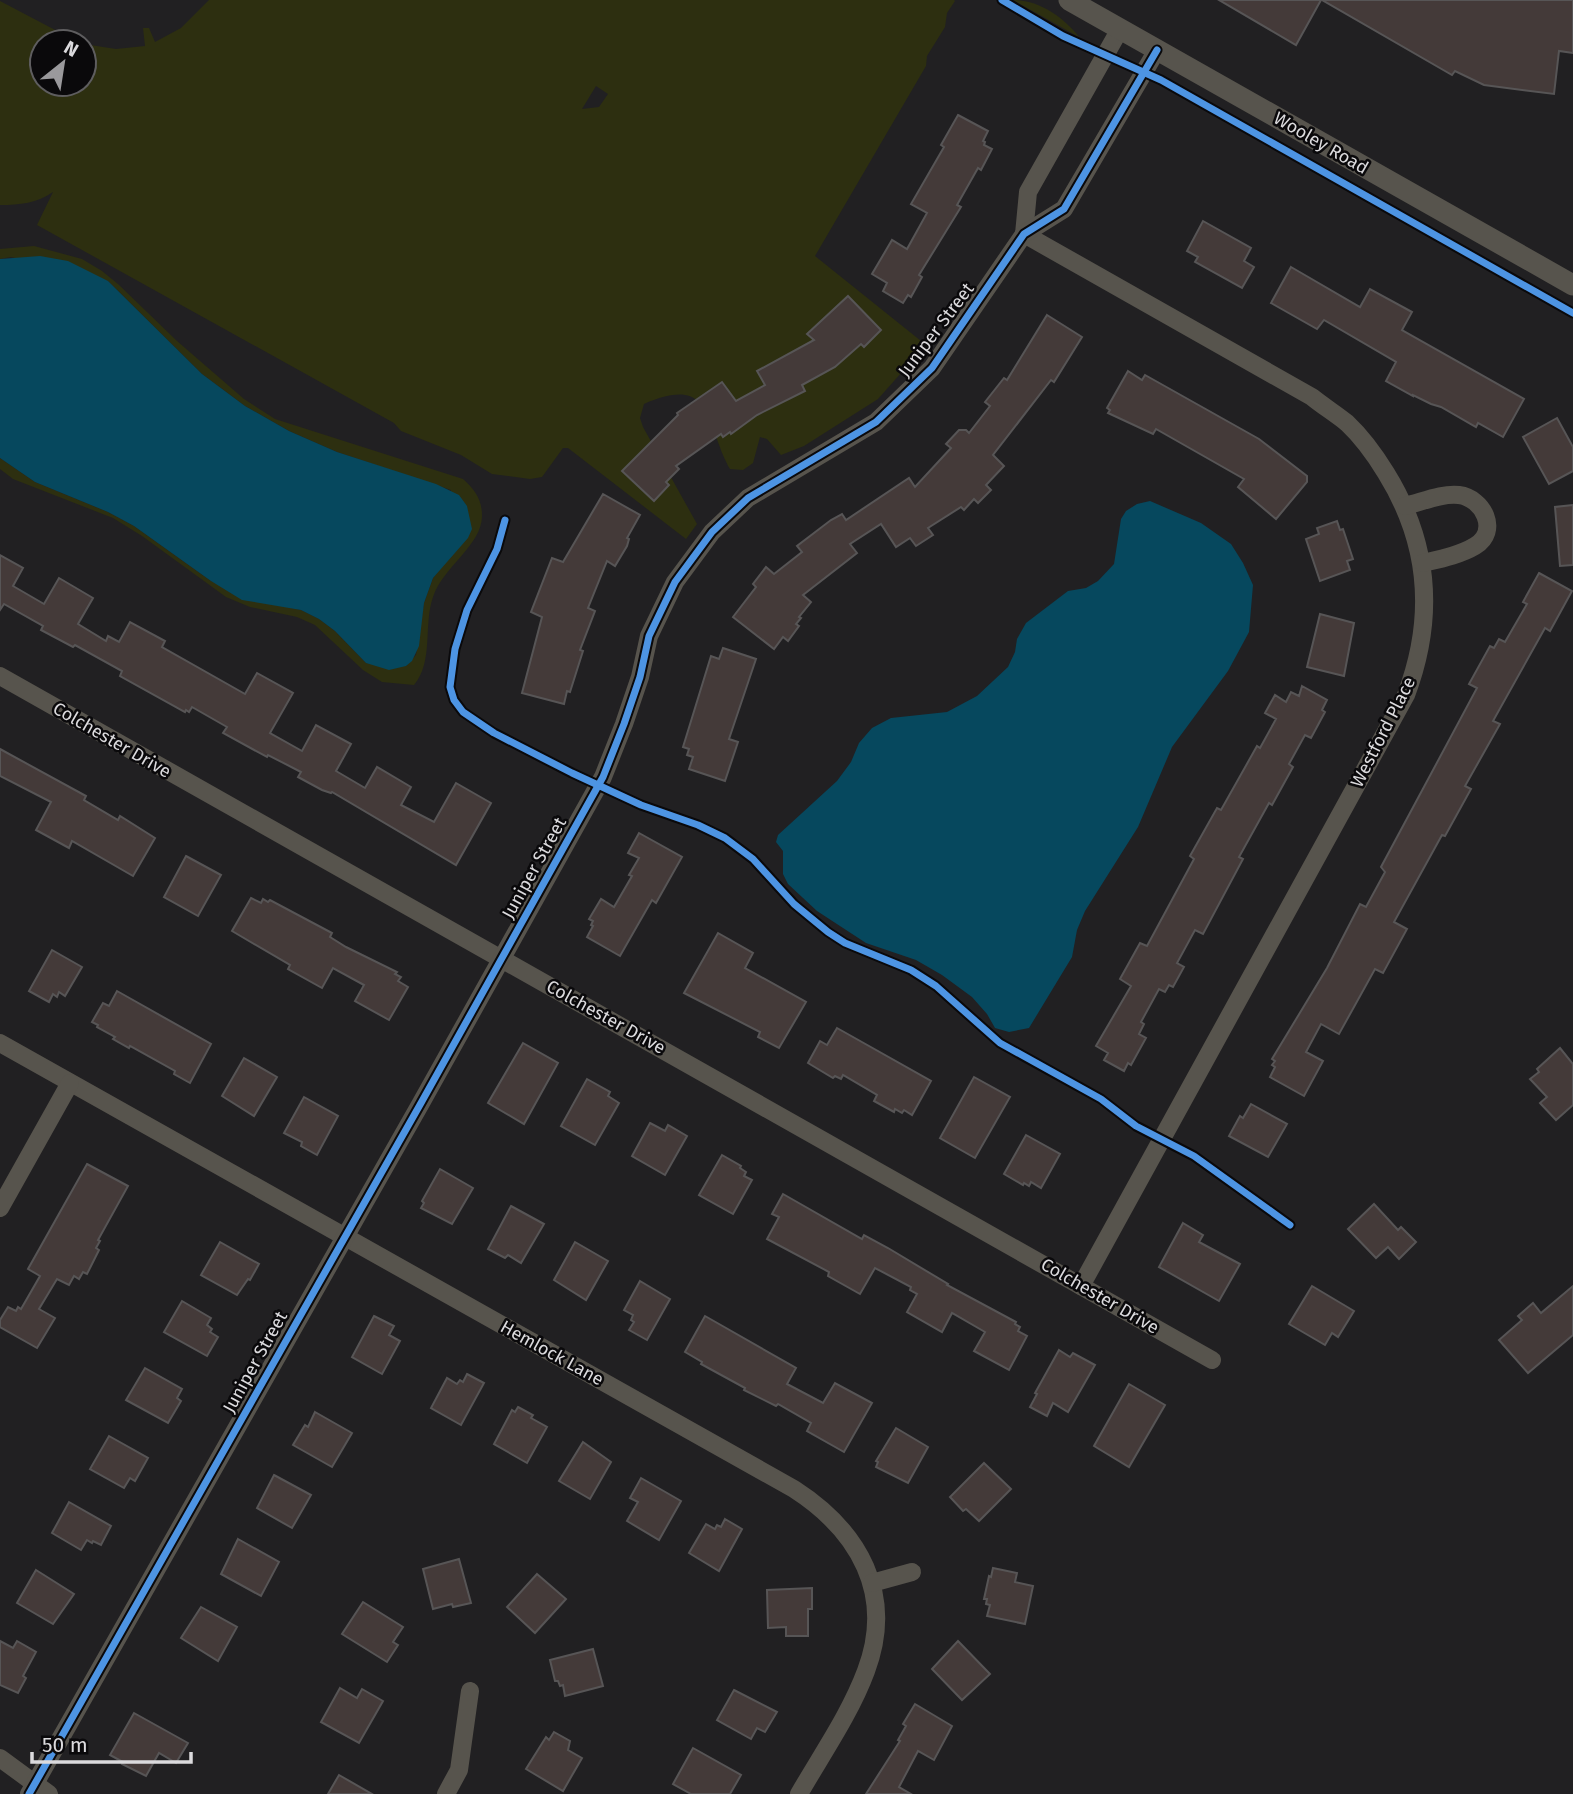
<svg xmlns="http://www.w3.org/2000/svg" width="1573" height="1794" viewBox="0 0 1573 1794" font-family="'Fira Sans',sans-serif">
	<style>
		.green { fill: #2d2f10; fill-rule: evenodd }
		.water { fill: #06485e }
		.building { fill: #443a39; stroke: #575556; stroke-width: 2 }
		.lines { fill: none; stroke-linecap: round; stroke-linejoin: round }
		.minor { stroke: #57544d; stroke-width: 18 }
		.tertiary { stroke: #57544d; stroke-width: 21 }
		.cycleway-casing { stroke: #0a090b; stroke-width: 11 }
		.cycleway { stroke: #4d94e3; stroke-width: 7 }
		.labels { text-anchor: middle; stroke-width: 5; stroke-linejoin: round; paint-order: stroke }
		.street-label { font-size: 18px; fill: #dbdadd; stroke: #0a090b }
	</style>
	<rect width="100%" height="100%" fill="#212022"/>
	<g class="green">
		<path d="M 209,0 L 954,0 L 955,1 L 947,13 L 945,27 L 927,56 L 926,66 L 815,256 L 926,345 L 878,399 L 804,446 L 781,455 L 767,439 L 760,437 L 753,463 L 743,470 L 730,469 C 705,425 715,373 644,404 L 640,418 L 643,427 L 697,524 L 686,539 L 568,448 L 563,448 L 542,477 L 530,479 L 492,474 L 461,455 L 401,431 L 394,423 L 37,225 L 53,192 C 37,203 20,205 0,205 L 0,1 L 78,42 L 42,42 L 42,84 L 84,84 L 84,44 L 116,49 L 145,46 L 143,28 L 149,28 L 155,42 L 181,28 ZM 596,86 L 608,94 L 599,107 L 582,109 Z"/>
		<path d="M 1013,0 C 1039,0 1063,17 1079,37 Z"/>
		<path d="M 34,246 L 82,259 L 102,271 L 118,284 L 177,341 L 244,399 L 275,419 L 463,479 C 475,490 482,499 482,516 C 482,545 443,567 433,597 C 423,626 434,661 414,685 L 382,682 L 363,670 L 315,625 L 297,617 L 250,607 L 226,597 L 142,536 L 113,518 L 13,479 L 0,469 L 0,458 L 35,482 L 108,512 L 134,526 L 211,581 L 278,605 L 301,610 L 319,619 L 335,631 L 366,663 L 406,666 L 416,655 L 424,603 L 433,578 L 447,560 L 451,490 L 337,452 L 289,431 L 245,406 L 202,374 L 108,281 L 11,257 L 0,259 L 0,249 Z"/>
	</g>
	<g class="water">
		<path d="M 40,256 L 68,261 L 108,281 L 202,374 L 245,406 L 289,431 L 337,452 L 436,484 L 459,495 L 467,506 L 472,529 L 468,538 L 433,578 L 424,603 L 419,646 L 412,661 L 406,666 L 389,670 L 366,663 L 335,631 L 319,619 L 301,610 L 242,600 L 211,581 L 134,526 L 108,512 L 35,482 L 0,458 L 0,259 Z"/>
		<path d="M 1150,501 L 1201,523 L 1231,544 L 1243,563 L 1253,585 L 1249,632 L 1228,671 L 1172,747 L 1138,827 L 1085,911 L 1077,930 L 1072,957 L 1029,1028 L 1009,1032 L 995,1028 L 987,1014 L 972,997 L 942,975 L 916,960 L 866,943 L 817,911 L 788,884 L 783,874 L 783,851 L 776,842 L 778,835 L 837,781 L 851,762 L 859,743 L 872,728 L 891,718 L 947,712 L 977,696 L 1008,667 L 1015,652 L 1017,639 L 1026,623 L 1068,591 L 1086,588 L 1098,581 L 1114,564 L 1121,519 L 1126,511 L 1137,504 Z"/>
	</g>
	<g class="building">
		<path d="M 1219,0 L 1321,0 L 1296,45 Z"/>
		<path d="M 1322,0 L 1573,0 L 1573,53 L 1559,51 L 1554,94 L 1484,85 L 1455,71 L 1452,75 Z"/>
		<path d="M 958,115 L 988,131 L 983,141 L 985,142 L 984,145 L 992,149 L 981,170 L 978,168 L 957,205 L 961,207 L 919,275 L 922,277 L 911,297 L 908,295 L 903,303 L 883,291 L 887,283 L 872,274 L 892,240 L 907,249 L 927,213 L 911,204 L 944,147 L 941,145 Z"/>
		<path d="M 1203,221 L 1251,248 L 1244,261 L 1254,267 L 1242,288 L 1195,262 L 1198,257 L 1187,251 Z"/>
		<path d="M 1291,267 L 1360,307 L 1370,289 L 1412,312 L 1402,330 L 1524,399 L 1503,437 L 1478,423 L 1476,427 L 1441,407 L 1431,404 L 1413,395 L 1413,396 L 1386,381 L 1396,362 L 1324,320 L 1317,329 L 1271,303 Z"/>
		<path d="M 848,296 L 881,330 L 864,347 L 861,344 L 835,367 L 802,385 L 805,391 L 757,415 L 731,434 L 730,432 L 723,437 L 721,434 L 676,466 L 679,469 L 666,482 L 669,485 L 654,501 L 622,471 L 678,415 L 677,413 L 722,382 L 736,401 L 765,385 L 757,371 L 814,340 L 807,334 Z"/>
		<path d="M 1047,315 L 1082,337 L 1054,382 L 1051,380 L 993,455 L 1004,466 L 986,485 L 991,490 L 978,503 L 974,499 L 964,510 L 961,507 L 928,528 L 933,535 L 916,546 L 910,538 L 896,547 L 881,524 L 850,544 L 857,553 L 803,595 L 811,602 L 799,617 L 801,618 L 796,624 L 799,626 L 788,641 L 783,637 L 774,649 L 733,617 L 756,587 L 753,584 L 766,567 L 774,574 L 802,552 L 797,546 L 831,520 L 842,514 L 846,520 L 909,478 L 915,487 L 951,448 L 946,444 L 959,430 L 966,430 L 969,433 L 990,406 L 985,402 L 1004,378 L 1007,380 Z"/>
		<path d="M 1128,371 L 1142,380 L 1145,375 L 1259,439 L 1307,476 L 1307,482 L 1276,519 L 1238,487 L 1244,479 L 1156,429 L 1153,434 L 1108,413 L 1110,410 L 1107,408 Z"/>
		<path d="M 1557,418 L 1573,447 L 1573,471 L 1549,484 L 1523,437 Z"/>
		<path d="M 603,494 L 640,515 L 627,538 L 629,539 L 627,546 L 615,566 L 607,561 L 588,608 L 595,611 L 580,650 L 583,651 L 570,692 L 567,691 L 564,704 L 522,693 L 542,617 L 531,612 L 552,558 L 563,562 Z"/>
		<path d="M 1573,505 L 1573,565 L 1560,566 L 1555,507 Z"/>
		<path d="M 1337,521 L 1340,530 L 1343,529 L 1353,559 L 1347,561 L 1350,570 L 1320,581 L 1306,539 L 1319,534 L 1317,528 Z"/>
		<path d="M 0,555 L 23,568 L 13,586 L 44,604 L 59,578 L 93,598 L 78,624 L 106,641 L 108,636 L 119,642 L 130,622 L 165,641 L 162,647 L 245,694 L 257,673 L 293,693 L 270,733 L 302,751 L 316,725 L 351,744 L 336,771 L 365,788 L 377,767 L 411,787 L 401,805 L 434,822 L 456,783 L 491,803 L 456,865 L 332,792 L 331,793 L 322,790 L 298,777 L 301,772 L 268,755 L 267,757 L 223,733 L 227,727 L 192,707 L 189,712 L 186,710 L 185,712 L 120,676 L 122,671 L 75,645 L 73,647 L 41,630 L 43,626 L 4,604 L 0,610 Z"/>
		<path d="M 1539,573 L 1572,591 L 1550,631 L 1545,628 L 1493,721 L 1500,724 L 1465,786 L 1471,789 L 1445,836 L 1442,835 L 1394,922 L 1407,929 L 1383,973 L 1375,969 L 1339,1034 L 1321,1024 L 1306,1052 L 1323,1061 L 1304,1096 L 1270,1077 L 1275,1067 L 1272,1065 L 1275,1061 L 1272,1059 L 1327,968 L 1360,904 L 1366,907 L 1385,872 L 1381,867 L 1477,688 L 1469,684 L 1490,646 L 1494,648 L 1499,639 L 1505,642 L 1527,604 L 1523,602 Z"/>
		<path d="M 1320,614 L 1354,623 L 1344,676 L 1307,667 Z"/>
		<path d="M 723,648 L 756,659 L 729,739 L 738,742 L 725,781 L 689,769 L 693,757 L 687,755 L 689,749 L 683,747 L 711,656 L 719,659 Z"/>
		<path d="M 1302,686 L 1327,700 L 1322,710 L 1325,712 L 1311,738 L 1305,735 L 1289,764 L 1293,767 L 1272,805 L 1269,803 L 1239,857 L 1243,859 L 1203,934 L 1195,930 L 1177,963 L 1184,967 L 1173,987 L 1169,985 L 1165,992 L 1159,989 L 1141,1022 L 1144,1024 L 1139,1034 L 1146,1038 L 1131,1065 L 1128,1063 L 1124,1071 L 1104,1060 L 1108,1053 L 1096,1046 L 1131,986 L 1120,979 L 1140,943 L 1147,946 L 1194,859 L 1190,856 L 1217,808 L 1221,810 L 1257,746 L 1260,748 L 1276,719 L 1265,713 L 1275,695 L 1286,702 L 1291,692 L 1299,696 Z"/>
		<path d="M 0,749 L 86,796 L 84,800 L 118,820 L 120,816 L 155,838 L 133,876 L 72,841 L 69,848 L 36,830 L 51,802 L 0,776 Z"/>
		<path d="M 639,833 L 682,857 L 656,903 L 652,900 L 620,956 L 587,937 L 593,926 L 591,925 L 593,921 L 589,919 L 601,899 L 614,907 L 632,876 L 629,875 L 639,858 L 628,853 Z"/>
		<path d="M 186,856 L 221,875 L 198,916 L 164,897 Z"/>
		<path d="M 251,898 L 261,903 L 263,899 L 268,902 L 270,900 L 332,933 L 330,937 L 346,947 L 397,972 L 395,974 L 401,977 L 398,981 L 408,987 L 389,1020 L 355,1001 L 364,985 L 333,968 L 322,988 L 288,969 L 290,965 L 232,931 Z"/>
		<path d="M 718,933 L 753,953 L 745,968 L 806,1002 L 779,1048 L 758,1037 L 760,1032 L 684,993 Z"/>
		<path d="M 52,950 L 82,967 L 65,996 L 59,992 L 57,997 L 53,994 L 49,1002 L 29,991 Z"/>
		<path d="M 117,991 L 211,1044 L 190,1083 L 174,1074 L 175,1071 L 130,1046 L 129,1048 L 113,1039 L 115,1037 L 97,1027 L 98,1025 L 92,1022 L 103,1003 L 109,1006 Z"/>
		<path d="M 837,1028 L 931,1081 L 912,1115 L 904,1110 L 902,1113 L 895,1109 L 894,1112 L 874,1101 L 877,1095 L 843,1075 L 841,1079 L 835,1076 L 833,1078 L 808,1063 L 820,1041 L 827,1045 Z"/>
		<path d="M 523,1043 L 558,1063 L 524,1124 L 488,1103 Z"/>
		<path d="M 1560,1048 L 1573,1064 L 1573,1105 L 1556,1120 L 1540,1103 L 1547,1097 L 1530,1079 L 1539,1072 L 1537,1069 Z"/>
		<path d="M 244,1058 L 277,1077 L 254,1116 L 222,1096 Z"/>
		<path d="M 974,1077 L 1010,1097 L 975,1158 L 940,1138 Z"/>
		<path d="M 587,1079 L 610,1092 L 608,1096 L 619,1103 L 595,1145 L 561,1126 Z"/>
		<path d="M 304,1097 L 338,1116 L 317,1155 L 301,1146 L 302,1142 L 284,1133 Z"/>
		<path d="M 1251,1104 L 1287,1124 L 1268,1157 L 1229,1136 L 1240,1116 L 1243,1118 Z"/>
		<path d="M 650,1123 L 665,1131 L 668,1125 L 687,1136 L 665,1175 L 632,1156 Z"/>
		<path d="M 1026,1135 L 1060,1154 L 1041,1188 L 1031,1182 L 1029,1186 L 1024,1183 L 1023,1185 L 1004,1174 Z"/>
		<path d="M 722,1155 L 741,1166 L 740,1168 L 746,1172 L 744,1176 L 752,1180 L 733,1214 L 699,1195 Z"/>
		<path d="M 87,1164 L 128,1186 L 98,1240 L 100,1241 L 96,1248 L 99,1250 L 87,1274 L 83,1272 L 79,1279 L 74,1276 L 69,1285 L 57,1279 L 39,1309 L 55,1318 L 37,1348 L 0,1327 L 0,1320 L 8,1307 L 16,1311 L 18,1307 L 21,1309 L 40,1276 L 28,1269 Z"/>
		<path d="M 440,1169 L 473,1188 L 452,1224 L 421,1208 L 424,1203 L 422,1201 Z"/>
		<path d="M 783,1194 L 862,1239 L 864,1235 L 888,1248 L 948,1284 L 947,1285 L 1016,1322 L 1015,1324 L 1020,1327 L 1018,1331 L 1027,1336 L 1009,1370 L 974,1351 L 985,1332 L 952,1313 L 942,1332 L 907,1312 L 917,1294 L 910,1290 L 911,1287 L 875,1268 L 860,1294 L 828,1276 L 829,1272 L 767,1239 L 779,1217 L 772,1214 Z"/>
		<path d="M 1374,1204 L 1398,1230 L 1401,1227 L 1416,1242 L 1399,1259 L 1388,1247 L 1376,1258 L 1348,1229 Z"/>
		<path d="M 511,1206 L 544,1224 L 521,1263 L 508,1255 L 505,1258 L 488,1249 Z"/>
		<path d="M 1183,1223 L 1203,1235 L 1199,1242 L 1240,1264 L 1219,1301 L 1159,1267 Z"/>
		<path d="M 220,1242 L 259,1264 L 250,1280 L 248,1279 L 237,1295 L 201,1275 Z"/>
		<path d="M 575,1242 L 608,1261 L 586,1300 L 554,1280 Z"/>
		<path d="M 640,1281 L 670,1299 L 647,1340 L 629,1330 L 634,1322 L 631,1320 L 633,1315 L 624,1310 Z"/>
		<path d="M 1312,1286 L 1354,1311 L 1338,1337 L 1332,1333 L 1325,1345 L 1289,1324 Z"/>
		<path d="M 1573,1286 L 1573,1335 L 1528,1373 L 1499,1340 L 1522,1320 L 1518,1316 L 1533,1303 L 1541,1313 Z"/>
		<path d="M 182,1301 L 211,1318 L 207,1325 L 212,1329 L 210,1332 L 218,1337 L 207,1356 L 164,1332 Z"/>
		<path d="M 374,1316 L 394,1326 L 389,1335 L 400,1341 L 382,1374 L 352,1357 Z"/>
		<path d="M 705,1316 L 796,1368 L 787,1384 L 823,1403 L 835,1383 L 872,1403 L 844,1452 L 807,1431 L 811,1423 L 778,1404 L 776,1406 L 744,1390 L 745,1388 L 701,1364 L 702,1362 L 685,1352 Z"/>
		<path d="M 1059,1350 L 1070,1357 L 1073,1353 L 1095,1365 L 1068,1412 L 1053,1403 L 1047,1416 L 1030,1407 L 1037,1394 L 1035,1393 Z"/>
		<path d="M 145,1368 L 182,1389 L 177,1398 L 181,1401 L 168,1423 L 126,1400 Z"/>
		<path d="M 467,1374 L 484,1383 L 461,1425 L 431,1408 L 447,1378 L 457,1384 L 460,1380 L 463,1382 Z"/>
		<path d="M 1129,1384 L 1165,1405 L 1129,1467 L 1094,1446 Z"/>
		<path d="M 518,1407 L 533,1415 L 531,1418 L 547,1427 L 527,1463 L 494,1444 L 512,1410 L 515,1412 Z"/>
		<path d="M 315,1412 L 352,1433 L 332,1467 L 293,1445 L 305,1425 L 308,1427 Z"/>
		<path d="M 896,1428 L 928,1447 L 908,1483 L 876,1467 L 878,1462 L 876,1461 Z"/>
		<path d="M 109,1436 L 148,1458 L 135,1481 L 130,1478 L 124,1488 L 90,1469 Z"/>
		<path d="M 583,1442 L 611,1462 L 590,1499 L 559,1481 Z"/>
		<path d="M 984,1463 L 1011,1489 L 979,1521 L 966,1509 L 963,1511 L 950,1497 Z"/>
		<path d="M 274,1475 L 311,1495 L 292,1528 L 257,1508 Z"/>
		<path d="M 641,1478 L 681,1501 L 659,1540 L 627,1521 L 638,1502 L 630,1498 Z"/>
		<path d="M 69,1502 L 111,1526 L 101,1545 L 93,1541 L 92,1543 L 87,1540 L 81,1550 L 52,1533 Z"/>
		<path d="M 725,1519 L 742,1529 L 719,1571 L 689,1553 L 706,1524 L 715,1529 L 717,1525 L 721,1527 Z"/>
		<path d="M 238,1539 L 279,1562 L 261,1596 L 221,1574 Z"/>
		<path d="M 459,1559 L 471,1603 L 453,1607 L 452,1604 L 433,1609 L 423,1569 Z"/>
		<path d="M 993,1568 L 1017,1573 L 1015,1582 L 1033,1586 L 1025,1624 L 987,1616 L 990,1605 L 986,1604 L 987,1599 L 984,1599 L 989,1576 L 991,1577 Z"/>
		<path d="M 36,1570 L 74,1594 L 53,1624 L 17,1603 Z"/>
		<path d="M 537,1574 L 566,1599 L 535,1633 L 507,1607 Z"/>
		<path d="M 812,1588 L 812,1609 L 808,1609 L 808,1636 L 786,1636 L 786,1627 L 768,1628 L 767,1590 Z"/>
		<path d="M 363,1602 L 403,1627 L 393,1642 L 398,1645 L 387,1662 L 342,1634 Z"/>
		<path d="M 201,1607 L 237,1627 L 218,1661 L 181,1638 Z"/>
		<path d="M 0,1641 L 13,1648 L 17,1641 L 36,1652 L 23,1676 L 26,1678 L 18,1693 L 0,1685 Z"/>
		<path d="M 958,1641 L 990,1674 L 962,1700 L 932,1669 Z"/>
		<path d="M 593,1649 L 603,1686 L 565,1696 L 563,1685 L 560,1686 L 558,1681 L 555,1681 L 550,1660 Z"/>
		<path d="M 340,1688 L 357,1698 L 362,1689 L 383,1701 L 359,1743 L 321,1722 Z"/>
		<path d="M 734,1690 L 777,1712 L 765,1732 L 757,1728 L 751,1739 L 717,1720 Z"/>
		<path d="M 915,1704 L 952,1726 L 934,1760 L 918,1751 L 899,1787 L 911,1794 L 866,1794 L 900,1741 L 898,1740 L 906,1726 L 903,1724 Z"/>
		<path d="M 134,1713 L 188,1743 L 176,1763 L 159,1753 L 146,1776 L 122,1764 L 123,1762 L 110,1755 Z"/>
		<path d="M 554,1732 L 570,1741 L 568,1750 L 582,1758 L 563,1791 L 526,1769 L 546,1737 L 549,1740 Z"/>
		<path d="M 693,1748 L 741,1775 L 730,1794 L 691,1794 L 673,1784 Z"/>
		<path d="M 339,1775 L 372,1794 L 328,1794 Z"/>
	</g>
	<g class="lines">
		<g class="minor">
			<path d="M 1024,234 L 1312,397 C 1323,406 1336,414 1347,423 C 1363,438 1375,455 1386,473 C 1430,544 1435,618 1406,695 L 1081,1286"/>
			<path d="M 1024,234 L 1028,192 L 1120,29"/>
			<path d="M 1405,506 C 1422,502 1442,493 1459,495 C 1483,498 1500,531 1475,546 C 1460,555 1440,559 1423,563"/>
			<path d="M 0,676 L 1212,1360"/>
			<path d="M 0,1043 L 794,1489 C 859,1531 895,1594 866,1671 C 850,1714 822,1754 799,1794"/>
			<path d="M 0,1208 L 70,1083"/>
			<path d="M 872,1583 L 912,1572"/>
			<path d="M 0,1758 L 49,1794"/>
			<path d="M 29,1794 L 421,1103 L 603,777 L 624,724 L 640,677 L 649,636 L 675,582 L 712,532 L 748,498 L 876,422 L 932,368 L 1024,234 L 1064,209 L 1157,50"/>
			<path d="M 446,1794 L 459,1770 L 470,1691"/>
		</g>
		<path class="tertiary" d="M 1069,0 L 1573,285"/>
		<g class="cycleway-casing">
			<g id="cycleway">
				<path d="M 1002,0 L 1063,36 L 1161,80 L 1573,313"/>
				<path d="M 505,520 L 497,549 L 467,610 L 455,649 L 450,687 L 454,700 L 463,712 L 494,733 L 572,773 L 641,805 L 698,825 L 725,838 L 753,859 L 794,904 L 828,932 L 845,943 L 911,970 L 936,986 L 1000,1043 L 1101,1099 L 1136,1126 L 1194,1156 L 1290,1225"/>
				<path d="M 29,1794 L 421,1103 L 603,777 L 624,724 L 640,677 L 649,636 L 675,582 L 712,532 L 748,498 L 876,422 L 932,368 L 1024,234 L 1064,209 L 1157,50"/>
			</g>
		</g>
		<use href="#cycleway" class="cycleway"/>
	</g>
	<g class="labels">
		<g class="street-label">
			<text transform="translate(1321 143) rotate(30)" y="6">Wooley Road</text>
			<text transform="translate(936 330) rotate(-53)" y="6">Juniper Street</text>
			<text transform="translate(1383 732) rotate(-63)" y="6">Westford Place</text>
			<text transform="translate(112 740) rotate(30)" y="6">Colchester Drive</text>
			<text transform="translate(534 868) rotate(-61)" y="6">Juniper Street</text>
			<text transform="translate(606 1017) rotate(29)" y="6">Colchester Drive</text>
			<text transform="translate(1100 1296) rotate(30)" y="6">Colchester Drive</text>
			<text transform="translate(552 1353) rotate(29)" y="6">Hemlock Lane</text>
			<text transform="translate(255 1362) rotate(-61)" y="6">Juniper Street</text>
		</g>
	</g>
	<g transform="translate(63 63) rotate(30)"><circle r="33" fill="#0a090b" stroke="#5e5d5f" stroke-width="2"/>
	<path d="M0-5L12 26L0 18L-12 26Z" fill="#9a999c"/>
	<text y="-10" font-size="19" font-weight="bold" text-anchor="middle" fill="#dbdadd">N</text>
	</g>
	<path d="M32 1752v10h159v-10" fill="none" stroke="#dbdadd" stroke-width="3.5"/>
	<text x="42" y="1752" font-size="21" fill="#dbdadd" stroke="#0a090b" stroke-width="5" paint-order="stroke">50 m</text>
</svg>
